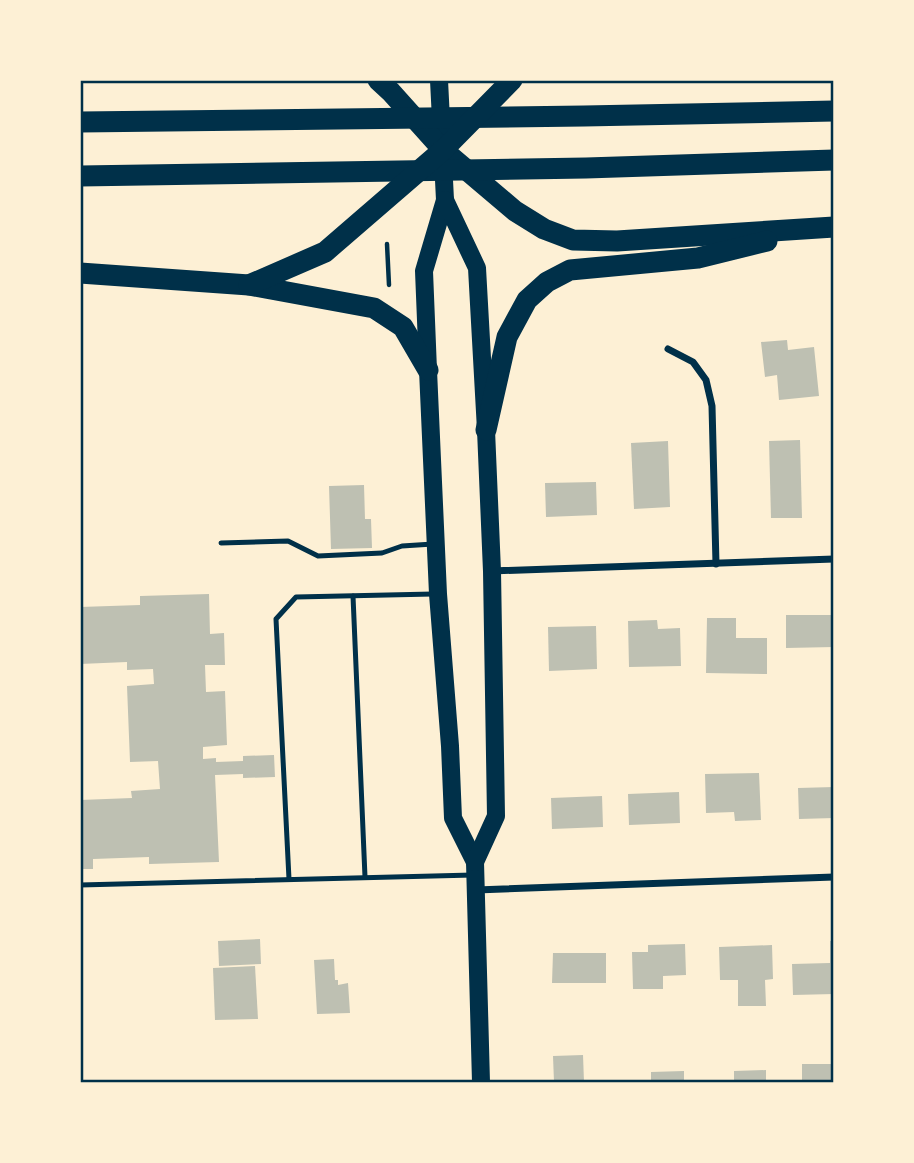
<svg xmlns="http://www.w3.org/2000/svg" width="914" height="1163" viewBox="0 0 914 1163" font-family="'Varela Round',sans-serif">
	<style>
		.building { fill: #bec0b2 }
		.lines { fill: none; stroke-linecap: round; stroke-linejoin: round }
		.path { stroke: #003049; stroke-width: 4.5 }
		.service { stroke: #003049; stroke-width: 5 }
		.minor { stroke: #003049; stroke-width: 7 }
		.primary { stroke: #003049; stroke-width: 18 }
		.motorway { stroke: #003049; stroke-width: 21 }
		.neatline { fill: none; stroke: #003049; stroke-width: 2.5 }
	</style>
	<rect width="100%" height="100%" fill="#fdf0d5"/>
	<g class="building">
		<path d="M 787,340 L 788,350 L 814,347 L 819,396 L 779,400 L 777,375 L 765,377 L 761,342 Z"/>
		<path d="M 800,440 L 802,518 L 771,518 L 769,441 Z"/>
		<path d="M 668,441 L 670,507 L 634,509 L 631,443 Z"/>
		<path d="M 596,482 L 597,515 L 546,517 L 545,483 Z"/>
		<path d="M 364,485 L 365,519 L 371,519 L 372,548 L 331,549 L 329,486 Z"/>
		<path d="M 209,594 L 210,634 L 224,633 L 225,665 L 205,665 L 206,692 L 225,691 L 227,745 L 203,747 L 203,759 L 216,758 L 216,762 L 243,761 L 243,756 L 274,755 L 275,777 L 243,778 L 243,774 L 215,775 L 219,862 L 149,864 L 149,857 L 93,859 L 93,869 L 80,869 L 80,800 L 132,798 L 131,791 L 160,789 L 158,761 L 130,762 L 127,686 L 154,684 L 153,669 L 127,670 L 127,662 L 80,664 L 80,607 L 140,605 L 140,596 Z"/>
		<path d="M 786,615 L 834,615 L 834,647 L 786,648 Z"/>
		<path d="M 707,618 L 736,618 L 736,638 L 767,638 L 767,674 L 706,673 Z"/>
		<path d="M 657,620 L 658,629 L 680,628 L 681,666 L 629,667 L 628,621 Z"/>
		<path d="M 596,626 L 597,669 L 549,671 L 548,627 Z"/>
		<path d="M 759,773 L 761,820 L 735,821 L 734,812 L 706,813 L 705,774 Z"/>
		<path d="M 834,787 L 834,818 L 799,819 L 798,788 Z"/>
		<path d="M 679,792 L 680,823 L 629,825 L 628,794 Z"/>
		<path d="M 602,796 L 603,827 L 552,829 L 551,798 Z"/>
		<path d="M 260,939 L 261,964 L 219,966 L 218,941 Z"/>
		<path d="M 834,940 L 834,994 L 793,995 L 792,964 L 830,963 L 830,941 Z"/>
		<path d="M 685,944 L 686,975 L 663,976 L 663,989 L 633,989 L 632,952 L 648,952 L 648,945 Z"/>
		<path d="M 772,945 L 773,979 L 765,980 L 766,1006 L 738,1006 L 738,980 L 720,980 L 719,947 Z"/>
		<path d="M 553,953 L 606,953 L 606,983 L 552,983 Z"/>
		<path d="M 334,959 L 335,980 L 338,980 L 338,985 L 348,983 L 350,1013 L 317,1014 L 314,960 Z"/>
		<path d="M 255,966 L 258,1019 L 215,1020 L 213,968 Z"/>
		<path d="M 583,1055 L 584,1082 L 554,1082 L 553,1056 Z"/>
		<rect x="802" y="1064" width="32" height="18"/>
		<path d="M 766,1070 L 766,1082 L 734,1082 L 734,1071 Z"/>
		<path d="M 684,1071 L 684,1082 L 651,1082 L 651,1072 Z"/>
	</g>
	<g class="lines">
		<path class="path" d="M 387,244 L 389,285"/>
		<g class="service">
			<path d="M 221,543 L 288,541 L 318,556 L 382,553 L 402,546 L 433,544"/>
			<path d="M 353,596 L 365,877"/>
			<path d="M 289,879 L 276,619 L 296,597 L 433,594"/>
			<path d="M 80,885 L 473,875"/>
		</g>
		<g class="minor">
			<path d="M 668,349 L 693,362 L 706,380 L 712,406 L 716,564"/>
			<path d="M 492,571 L 834,559"/>
			<path d="M 476,890 L 834,877"/>
		</g>
		<g class="primary">
			<path d="M 439,80 L 445,200 L 424,271 L 428,370 L 438,594 L 450,746 L 453,818 L 475,862 L 481,1082"/>
			<path d="M 445,200 L 477,268 L 486,430 L 492,571 L 496,816 L 475,862"/>
		</g>
		<g class="motorway">
			<path d="M 378,80 L 391,92 L 443,150 L 515,211 L 544,229 L 573,240 L 617,241 L 834,227"/>
			<path d="M 80,122 L 584,116 L 834,111"/>
			<path d="M 80,176 L 586,168 L 834,160"/>
			<path d="M 80,273 L 249,285 L 374,308 L 403,327 L 428,370"/>
			<path d="M 249,285 L 325,252 L 443,150 L 512,80"/>
			<path d="M 486,430 L 507,337 L 527,300 L 547,282 L 570,270 L 698,258 L 767,241"/>
		</g>
	</g>
	<rect width="914" height="1163" fill="none" stroke="#fdf0d5" stroke-width="164"/>
	<rect x="82" y="82" width="750" height="999" class="neatline"/>
</svg>
